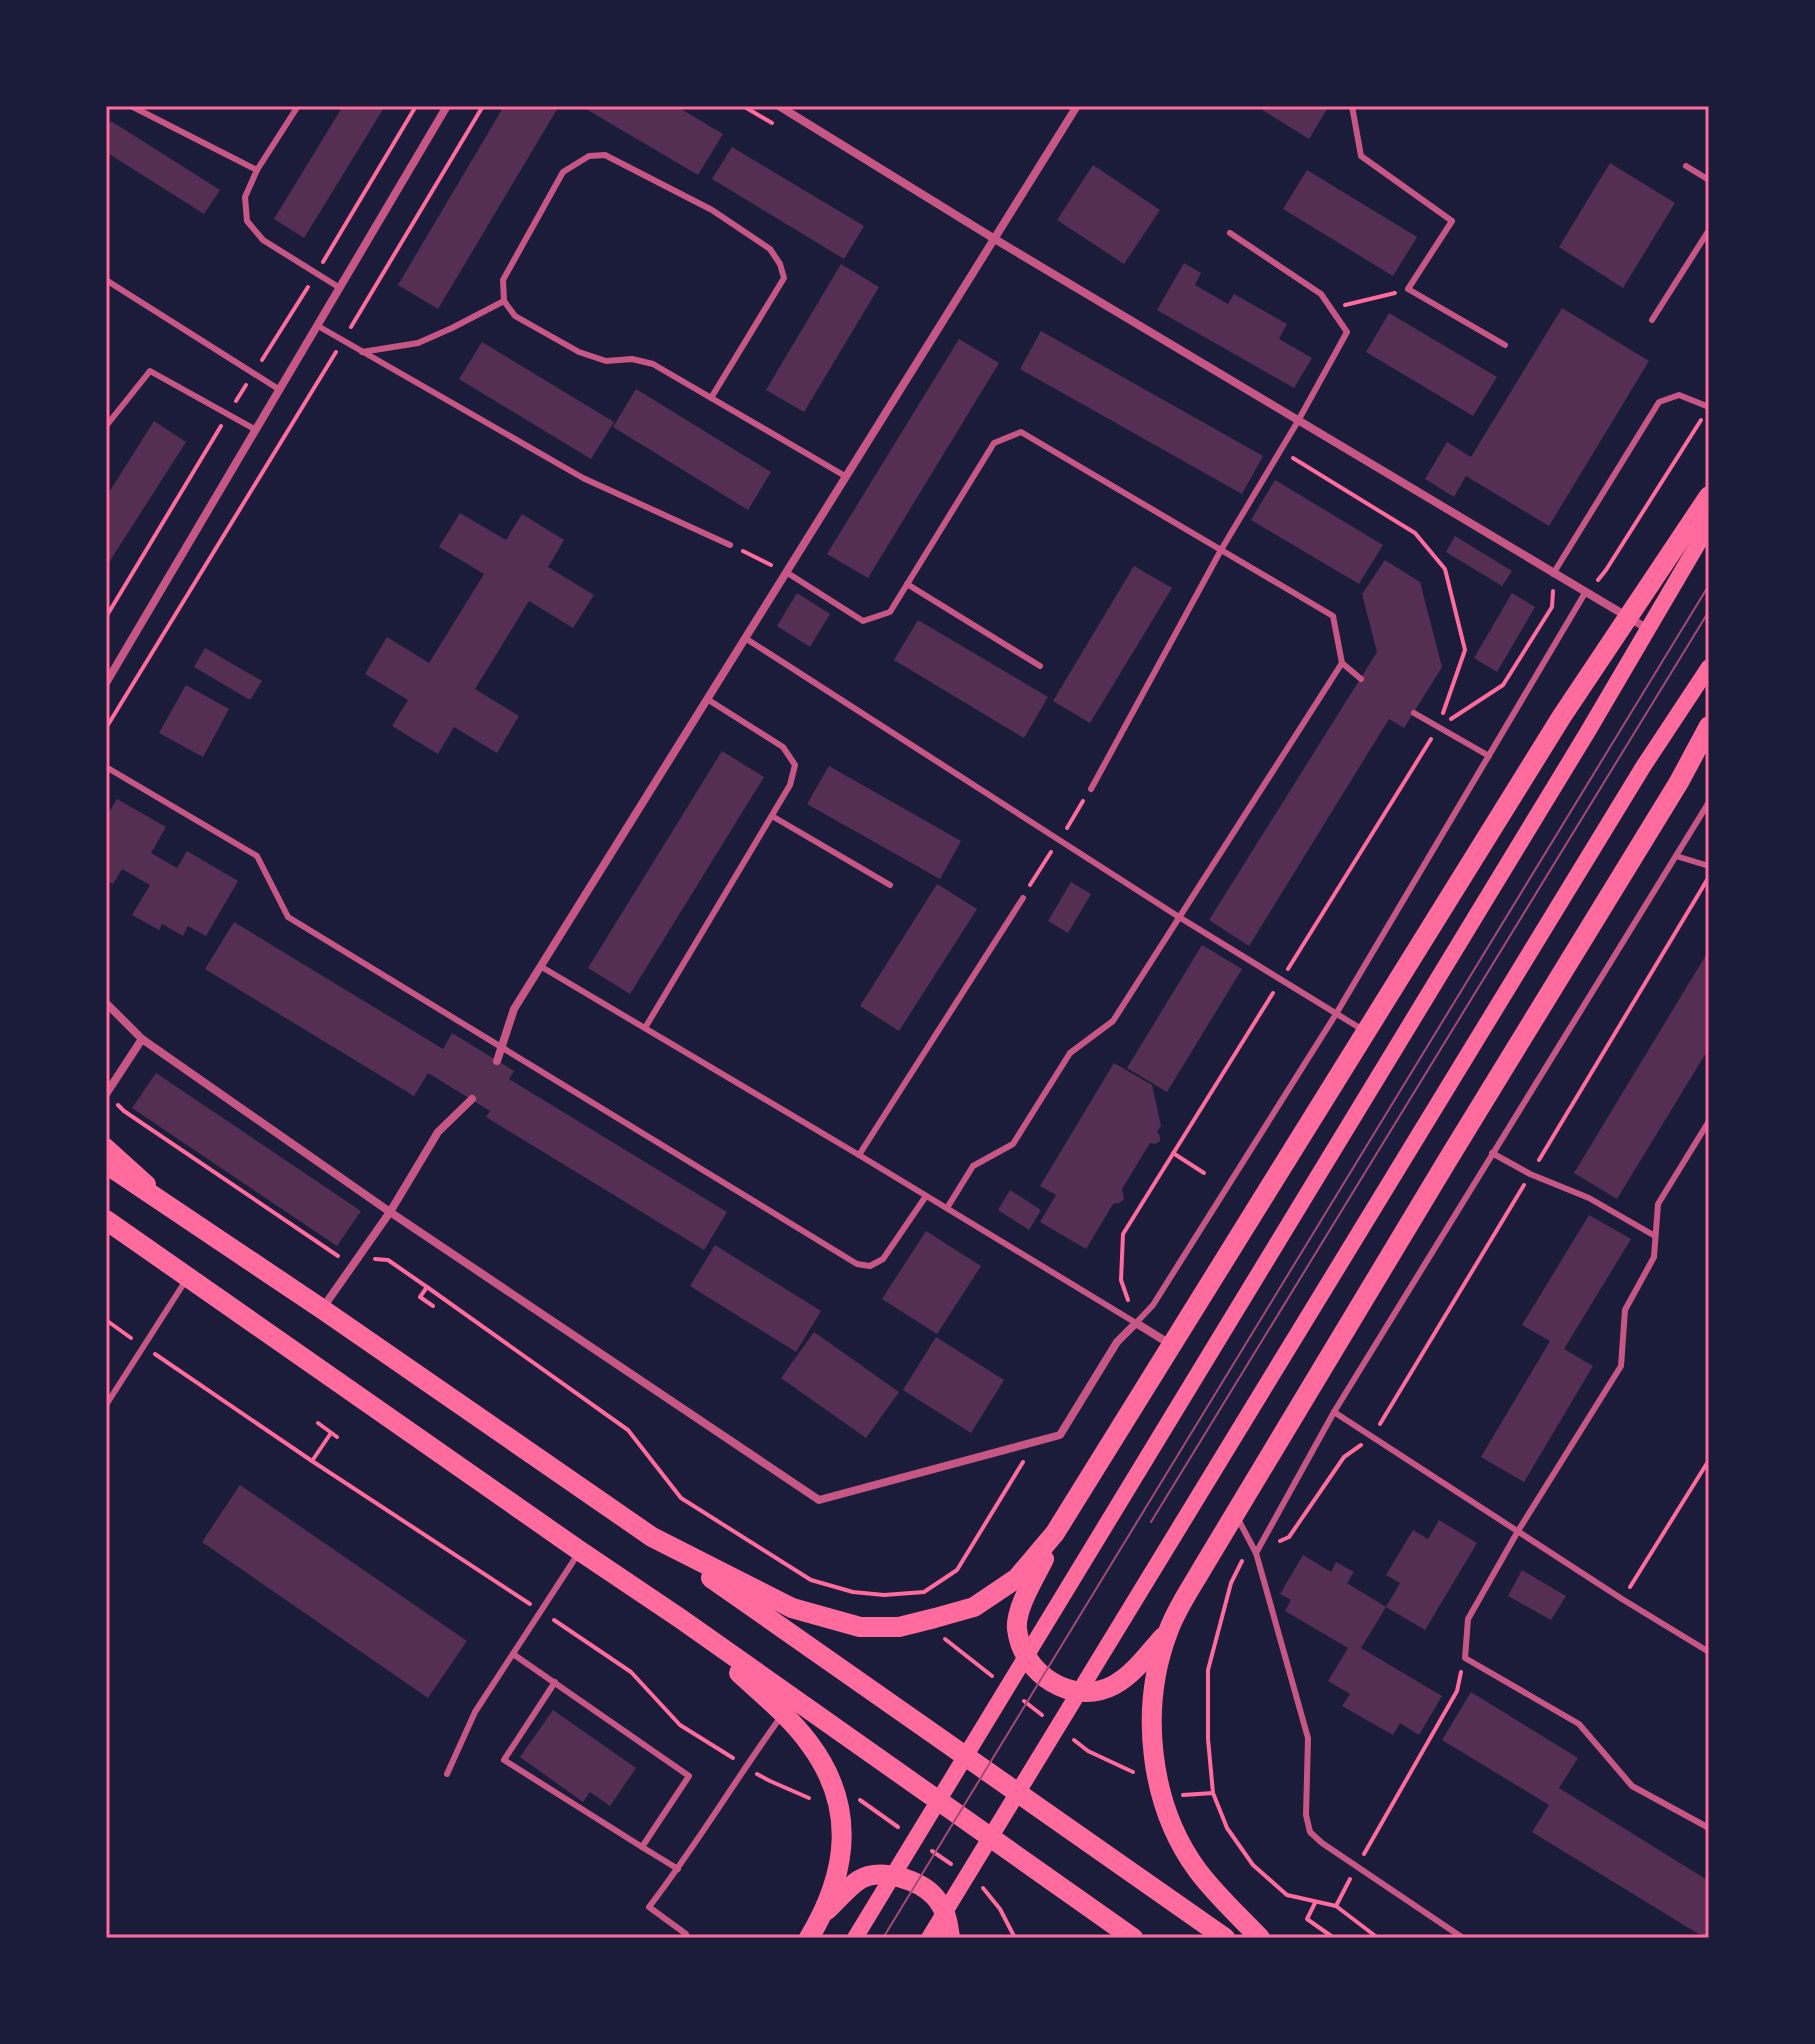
<svg xmlns="http://www.w3.org/2000/svg" width="1815" height="2044" viewBox="0 0 1815 2044" font-family="Inter,sans-serif">
	<style>
		.building { fill: #542f53 }
		.lines { fill: none; stroke-linecap: round; stroke-linejoin: round }
		.path { stroke: #ff6b9d; stroke-width: 4 }
		.service { stroke: #c65784; stroke-width: 6 }
		.minor { stroke: #c65784; stroke-width: 8 }
		.secondary { stroke: #ff6b9d; stroke-width: 16 }
		.primary { stroke: #ff6b9d; stroke-width: 20 }
		.tram { stroke: #a44b75; stroke-width: 2 }
		.neatline { fill: none; stroke: #ff6b9d; stroke-width: 3 }
	</style>
	<rect width="100%" height="100%" fill="#1b1b3a"/>
	<g class="building">
		<path d="M 343,106 L 385,106 L 304,238 L 274,219 Z"/>
		<path d="M 504,106 L 559,106 L 438,309 L 398,285 Z"/>
		<path d="M 581,106 L 676,106 L 723,134 L 698,175 Z"/>
		<path d="M 1256,106 L 1329,106 L 1309,139 Z"/>
		<path d="M 111,121 L 220,190 L 204,214 L 106,152 L 106,129 Z"/>
		<path d="M 732,147 L 864,226 L 844,259 L 712,179 Z"/>
		<path d="M 1610,163 L 1675,203 L 1623,288 L 1559,247 Z"/>
		<path d="M 1093,165 L 1160,210 L 1124,264 L 1057,220 Z"/>
		<path d="M 1307,170 L 1417,237 L 1393,276 L 1283,209 Z"/>
		<path d="M 1184,263 L 1201,273 L 1195,285 L 1228,304 L 1234,294 L 1287,324 L 1279,339 L 1312,358 L 1294,388 L 1157,310 Z"/>
		<path d="M 841,264 L 879,287 L 804,412 L 766,390 Z"/>
		<path d="M 1562,308 L 1649,361 L 1549,526 L 1466,476 L 1454,497 L 1425,479 L 1447,442 L 1471,457 Z"/>
		<path d="M 1389,313 L 1497,377 L 1473,416 L 1366,352 Z"/>
		<path d="M 1041,331 L 1263,456 L 1242,494 L 1020,369 Z"/>
		<path d="M 959,339 L 999,363 L 868,578 L 827,554 Z"/>
		<path d="M 482,342 L 614,422 L 591,459 L 459,379 Z"/>
		<path d="M 636,389 L 771,472 L 748,510 L 613,427 Z"/>
		<path d="M 154,421 L 186,442 L 106,567 L 106,497 Z"/>
		<path d="M 1275,480 L 1383,545 L 1359,584 L 1251,520 Z"/>
		<path d="M 460,513 L 506,540 L 522,514 L 564,540 L 548,567 L 594,595 L 573,628 L 529,601 L 475,689 L 519,716 L 497,753 L 454,727 L 438,754 L 392,726 L 408,700 L 365,674 L 387,637 L 429,663 L 484,574 L 439,547 Z"/>
		<path d="M 1455,536 L 1512,571 L 1502,586 L 1446,552 Z"/>
		<path d="M 1385,560 L 1420,582 L 1442,667 L 1404,728 L 1389,719 L 1249,946 L 1209,920 L 1377,652 L 1362,594 Z"/>
		<path d="M 1134,566 L 1172,588 L 1090,723 L 1053,701 Z"/>
		<path d="M 797,593 L 830,614 L 810,647 L 777,626 Z"/>
		<path d="M 1512,593 L 1535,607 L 1497,672 L 1474,658 Z"/>
		<path d="M 918,620 L 1048,697 L 1024,738 L 894,660 Z"/>
		<path d="M 205,648 L 262,681 L 250,700 L 194,667 Z"/>
		<path d="M 186,685 L 229,709 L 203,757 L 159,733 Z"/>
		<path d="M 722,751 L 764,777 L 630,994 L 588,968 Z"/>
		<path d="M 829,766 L 961,841 L 940,879 L 807,804 Z"/>
		<path d="M 117,799 L 166,827 L 151,853 L 177,868 L 187,851 L 238,881 L 206,936 L 188,926 L 183,936 L 162,924 L 159,930 L 132,915 L 150,885 L 122,869 L 113,884 L 106,880 L 106,810 L 109,812 Z"/>
		<path d="M 1071,882 L 1091,894 L 1068,933 L 1048,921 Z"/>
		<path d="M 937,884 L 977,909 L 899,1031 L 860,1006 Z"/>
		<path d="M 234,922 L 443,1049 L 452,1033 L 514,1071 L 509,1079 L 727,1212 L 704,1250 L 486,1117 L 490,1111 L 428,1073 L 414,1096 L 205,969 Z"/>
		<path d="M 1202,945 L 1242,969 L 1167,1092 L 1127,1068 Z"/>
		<path d="M 1709,950 L 1709,1048 L 1617,1199 L 1574,1173 Z"/>
		<path d="M 1114,1063 L 1152,1085 L 1161,1126 L 1157,1132 L 1160,1136 L 1160,1141 L 1155,1144 L 1150,1143 L 1122,1189 L 1124,1199 L 1119,1203 L 1113,1204 L 1086,1249 L 1040,1222 L 1056,1195 L 1040,1186 Z"/>
		<path d="M 156,1073 L 361,1211 L 337,1246 L 132,1108 Z"/>
		<path d="M 1010,1190 L 1041,1210 L 1029,1230 L 998,1210 Z"/>
		<path d="M 1589,1215 L 1631,1239 L 1564,1349 L 1593,1366 L 1524,1482 L 1481,1457 L 1550,1341 L 1522,1325 Z"/>
		<path d="M 926,1231 L 981,1266 L 937,1334 L 882,1299 Z"/>
		<path d="M 715,1245 L 821,1311 L 796,1352 L 690,1286 Z"/>
		<path d="M 814,1332 L 899,1392 L 866,1438 L 781,1378 Z"/>
		<path d="M 936,1337 L 1004,1380 L 971,1433 L 903,1390 Z"/>
		<path d="M 240,1485 L 467,1641 L 428,1698 L 202,1542 Z"/>
		<path d="M 1439,1520 L 1477,1543 L 1425,1630 L 1386,1607 L 1361,1648 L 1442,1696 L 1419,1735 L 1400,1723 L 1393,1735 L 1342,1706 L 1350,1694 L 1328,1681 L 1348,1648 L 1285,1611 L 1291,1600 L 1280,1594 L 1303,1555 L 1331,1572 L 1336,1562 L 1354,1572 L 1347,1583 L 1386,1607 L 1400,1583 L 1386,1575 L 1413,1530 L 1428,1539 Z"/>
		<path d="M 1522,1570 L 1566,1596 L 1551,1620 L 1508,1596 Z"/>
		<path d="M 1471,1692 L 1578,1758 L 1559,1788 L 1709,1881 L 1709,1938 L 1705,1938 L 1532,1832 L 1549,1805 L 1442,1740 Z"/>
		<path d="M 553,1710 L 636,1768 L 610,1806 L 590,1792 L 583,1802 L 520,1757 Z"/>
	</g>
	<g class="lines">
		<g class="path">
			<path d="M 743,106 L 772,123"/>
			<path d="M 323,262 L 416,106"/>
			<path d="M 1345,305 L 1395,293"/>
			<path d="M 351,327 L 483,106"/>
			<path d="M 262,360 L 308,287"/>
			<path d="M 236,401 L 246,385"/>
			<path d="M 1293,458 L 1415,533 L 1445,569 L 1465,650 L 1443,713"/>
			<path d="M 743,551 L 771,565"/>
			<path d="M 1598,580 L 1606,570 L 1701,420"/>
			<path d="M 106,617 L 221,426"/>
			<path d="M 1451,719 L 1503,685 L 1552,607 L 1553,591"/>
			<path d="M 106,728 L 336,352"/>
			<path d="M 1067,828 L 1083,801"/>
			<path d="M 1030,885 L 1051,852"/>
			<path d="M 1288,969 L 1431,739"/>
			<path d="M 118,1105 L 124,1111 L 338,1256"/>
			<path d="M 1173,1153 L 1204,1173"/>
			<path d="M 1539,1160 L 1707,880"/>
			<path d="M 375,1259 L 388,1260 L 427,1287 L 420,1297 L 433,1306"/>
			<path d="M 427,1287 L 628,1430 L 681,1498 L 811,1580 L 853,1592 L 884,1595 L 924,1592 L 957,1570 L 1023,1462"/>
			<path d="M 1128,1300 L 1121,1280 L 1123,1234 L 1273,993"/>
			<path d="M 106,1320 L 131,1338"/>
			<path d="M 155,1354 L 312,1461 L 530,1604"/>
			<path d="M 318,1423 L 337,1437"/>
			<path d="M 1380,1424 L 1524,1185"/>
			<path d="M 312,1461 L 331,1433"/>
			<path d="M 1280,1541 L 1289,1537 L 1344,1457 L 1361,1445"/>
			<path d="M 1630,1587 L 1709,1460"/>
			<path d="M 554,1620 L 631,1672 L 680,1725 L 733,1758"/>
			<path d="M 945,1639 L 992,1676"/>
			<path d="M 1024,1701 L 1042,1715"/>
			<path d="M 1074,1740 L 1088,1751 L 1133,1772"/>
			<path d="M 757,1774 L 770,1781 L 809,1798"/>
			<path d="M 1213,1793 L 1208,1739 L 1208,1670 L 1231,1583 L 1242,1561"/>
			<path d="M 1183,1795 L 1213,1793 L 1227,1828 L 1253,1865 L 1287,1895 L 1336,1906 L 1378,1938"/>
			<path d="M 860,1800 L 898,1827"/>
			<path d="M 932,1851 L 951,1864"/>
			<path d="M 1364,1854 L 1457,1691 L 1461,1672"/>
			<path d="M 983,1888 L 1000,1909 L 1015,1938"/>
			<path d="M 1315,1903 L 1307,1919 L 1334,1938"/>
			<path d="M 1336,1906 L 1350,1879"/>
		</g>
		<g class="service">
			<path d="M 131,106 L 257,170"/>
			<path d="M 298,106 L 257,170 L 245,197 L 247,221 L 263,240 L 340,288"/>
			<path d="M 1352,106 L 1361,156 L 1452,221 L 1408,289 L 1505,345"/>
			<path d="M 1686,166 L 1709,180"/>
			<path d="M 106,280 L 280,390"/>
			<path d="M 1652,320 L 1709,230"/>
			<path d="M 318,326 L 583,478 L 730,545"/>
			<path d="M 362,352 L 418,343 L 452,328 L 504,301"/>
			<path d="M 711,398 L 784,278 L 780,264 L 770,249 L 712,210 L 605,155 L 589,156 L 563,172 L 503,280 L 504,301 L 515,316 L 579,352 L 606,361 L 632,359 L 653,364 L 845,476"/>
			<path d="M 106,426 L 150,371 L 256,430"/>
			<path d="M 786,572 L 863,621 L 890,612 L 994,443 L 1021,432 L 1333,616 L 1342,663 L 1113,1021 L 1070,1053 L 1013,1144 L 973,1166 L 947,1208"/>
			<path d="M 1553,574 L 1659,402 L 1679,395 L 1709,407"/>
			<path d="M 907,584 L 1040,666"/>
			<path d="M 745,638 L 1179,917 L 1363,1030"/>
			<path d="M 1342,663 L 1361,679"/>
			<path d="M 1414,713 L 1489,756"/>
			<path d="M 106,767 L 257,856 L 288,917 L 857,1264 L 870,1266 L 883,1259 L 926,1196"/>
			<path d="M 1091,789 L 1221,550 L 1298,421 L 1347,332 L 1321,294 L 1230,233"/>
			<path d="M 772,816 L 890,885"/>
			<path d="M 1676,856 L 1709,866"/>
			<path d="M 540,966 L 859,1155 L 1136,1323 L 1153,1305 L 1336,1014 L 1585,593"/>
			<path d="M 645,1028 L 790,785 L 795,765 L 783,747 L 707,699"/>
			<path d="M 1709,1121 L 1658,1204 L 1654,1257 L 1625,1310 L 1621,1366 L 1518,1531 L 1468,1619 L 1465,1658 L 1579,1724 L 1632,1786 L 1709,1828"/>
			<path d="M 1492,1153 L 1530,1174 L 1589,1198 L 1655,1236"/>
			<path d="M 859,1155 L 1023,898"/>
			<path d="M 106,1405 L 186,1280"/>
			<path d="M 1334,1412 L 1622,1599 L 1709,1652"/>
			<path d="M 1237,1517 L 1256,1553"/>
			<path d="M 513,1654 L 689,1776 L 642,1847 L 678,1869"/>
			<path d="M 555,1682 L 504,1760 L 642,1847"/>
			<path d="M 447,1774 L 475,1712 L 578,1554"/>
			<path d="M 687,1938 L 686,1934 L 649,1907 C 696,1846 735,1780 780,1718"/>
			<path d="M 1463,1938 L 1322,1843 L 1310,1832 L 1306,1815 L 1308,1738 L 1256,1553 L 1334,1412 L 1709,802"/>
		</g>
		<g class="minor">
			<path d="M 779,106 L 993,238 L 1648,629"/>
			<path d="M 106,683 L 447,106"/>
			<path d="M 106,1003 L 142,1039 L 390,1212 L 819,1500 L 1060,1435 L 1117,1342 L 1136,1323 L 1170,1344"/>
			<path d="M 497,1061 L 514,1009 L 1077,106"/>
			<path d="M 106,1094 L 142,1039"/>
			<path d="M 322,1309 L 390,1212 L 438,1132 L 472,1099"/>
		</g>
		<g class="secondary">
			<path d="M 106,1146 L 148,1184"/>
			<path d="M 855,1938 L 1587,733 L 1709,525"/>
			<path d="M 929,1938 L 1643,767 L 1709,667"/>
		</g>
		<g class="primary">
			<path d="M 106,1164 L 322,1309 L 652,1537 L 792,1608 L 860,1627 L 899,1627 L 935,1618 L 974,1607 L 1017,1578 L 1055,1533 L 1562,716 L 1709,496"/>
			<path d="M 106,1220 L 580,1551 L 681,1619 L 1133,1938"/>
			<path d="M 1044,1559 C 1035,1577 1015,1609 1017,1629 C 1022,1674 1073,1707 1114,1685 C 1134,1674 1148,1654 1163,1637"/>
			<path d="M 711,1578 L 1225,1938"/>
			<path d="M 739,1673 C 763,1695 790,1717 809,1743 C 857,1807 848,1873 809,1938"/>
			<path d="M 827,1910 C 837,1901 848,1887 859,1880 C 880,1867 920,1880 935,1897 C 946,1910 948,1922 950,1938"/>
			<path d="M 1260,1938 C 1239,1916 1216,1895 1198,1871 C 1149,1805 1139,1708 1168,1632 C 1176,1609 1191,1588 1203,1567 L 1447,1161 L 1679,782 L 1709,726"/>
		</g>
		<g class="tram">
			<path d="M 1151,1522 L 1709,611"/>
			<path d="M 883,1938 L 1709,585"/>
		</g>
	</g>
	<rect width="1815" height="2044" fill="none" stroke="#1b1b3a" stroke-width="216"/>
	<rect x="108" y="108" width="1599" height="1828" class="neatline"/>
</svg>
